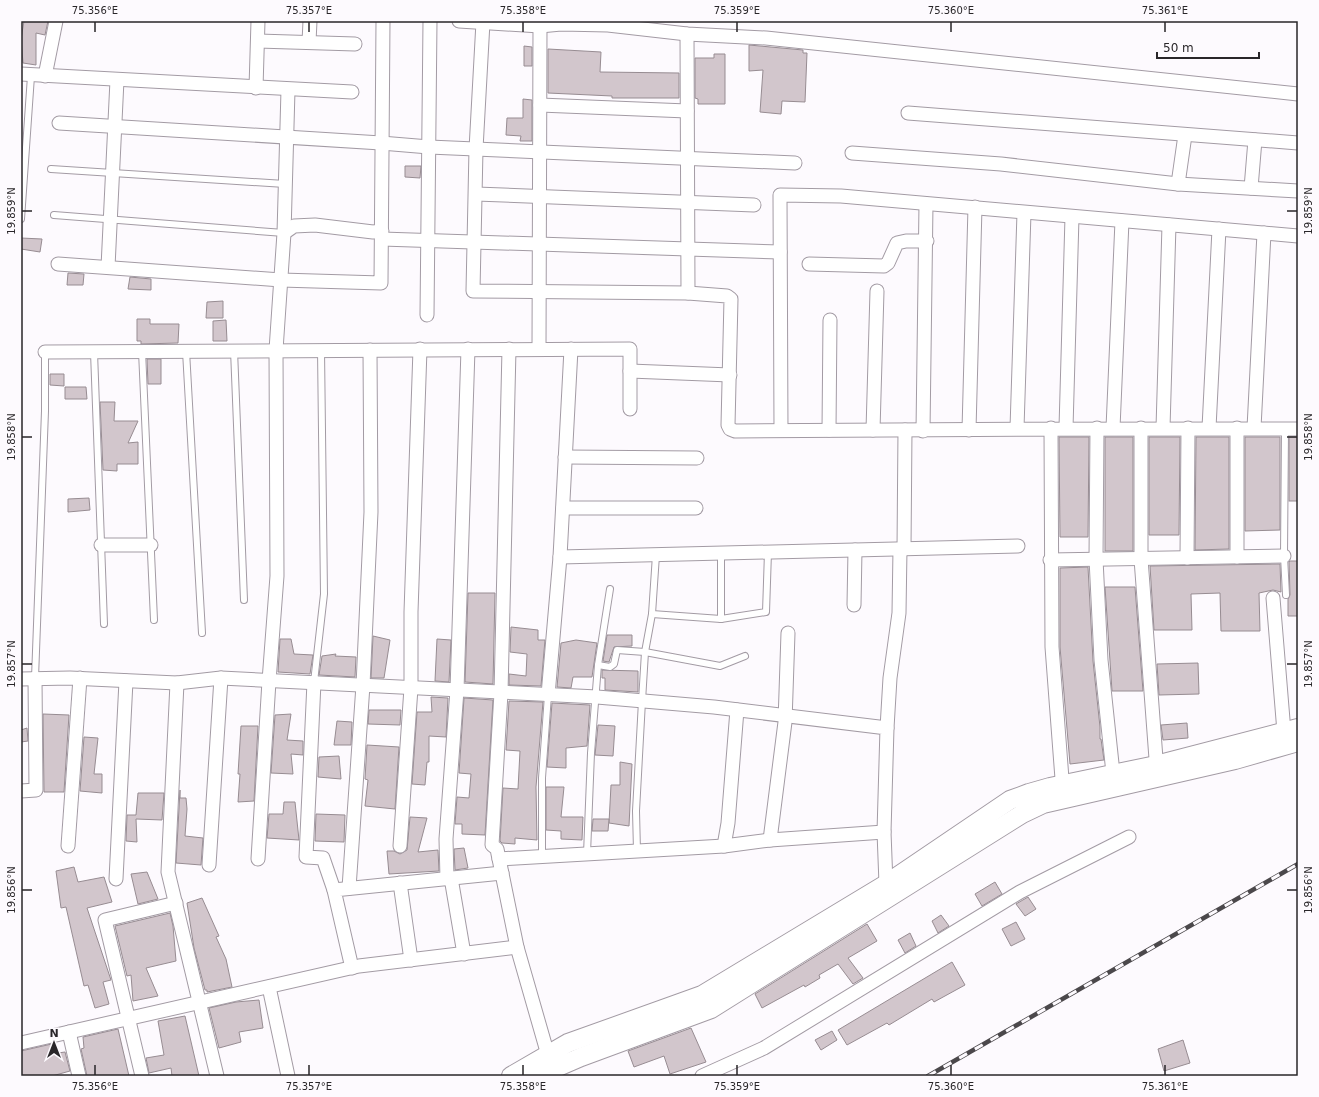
<svg xmlns="http://www.w3.org/2000/svg" width="1319" height="1097" viewBox="0 0 1319 1097" font-family="'DejaVu Sans',sans-serif">
	<style>
		.building { fill: #d2c6cc; stroke: #978c92 }
		.lines { fill: none; stroke-linecap: round; stroke-linejoin: round }
		.lane-casing { stroke: #a39ba4; stroke-width: 8 }
		.street-casing { stroke: #a39ba4; stroke-width: 15 }
		.secondary-casing { stroke: #a39ba4; stroke-width: 20 }
		.lane { stroke: #fff; stroke-width: 6 }
		.street { stroke: #fff; stroke-width: 13 }
		.secondary { stroke: #fff; stroke-width: 18 }
		.rail-casing { stroke: #4b484b; stroke-width: 4.5 }
		.rail { stroke: #fdfafe; stroke-width: 3; stroke-dasharray: 9; stroke-linecap: butt }
		.ticks { fill: none; stroke: #292629; stroke-width: 1.5 }
		.neatline { fill: none; stroke: #292629; stroke-width: 1.5 }
		.ticks-label { font-size: 10px; text-anchor: middle; fill: #292629 }
	</style>
	<rect width="100%" height="100%" fill="#fdfafe"/>
	<g class="building">
		<path d="M 24,21 L 48,21 L 45,35 L 36,33 L 36,65 L 23,63 L 21,39 Z"/>
		<path d="M 749,45 L 803,50 L 803,53 L 807,53 L 805,102 L 782,101 L 781,114 L 760,112 L 763,70 L 749,71 Z"/>
		<path d="M 524,46 L 532,47 L 532,66 L 524,66 Z"/>
		<path d="M 548,49 L 601,52 L 600,72 L 679,73 L 679,98 L 612,98 L 612,96 L 548,93 Z"/>
		<path d="M 714,54 L 725,54 L 725,104 L 698,104 L 698,99 L 695,98 L 695,58 L 714,58 Z"/>
		<path d="M 523,99 L 532,100 L 532,141 L 520,141 L 521,136 L 506,135 L 507,118 L 523,118 Z"/>
		<path d="M 405,166 L 421,166 L 420,178 L 405,177 Z"/>
		<path d="M 21,238 L 42,239 L 40,252 L 21,249 Z"/>
		<path d="M 68,273 L 84,274 L 83,285 L 67,285 Z"/>
		<path d="M 130,277 L 151,279 L 151,290 L 128,289 Z"/>
		<path d="M 223,301 L 223,318 L 206,318 L 207,302 Z"/>
		<path d="M 137,319 L 150,319 L 150,324 L 179,324 L 178,343 L 141,344 L 141,341 L 137,341 Z"/>
		<path d="M 226,320 L 227,341 L 213,341 L 213,321 Z"/>
		<path d="M 147,359 L 161,359 L 161,384 L 148,384 Z"/>
		<path d="M 50,374 L 64,374 L 64,386 L 50,385 Z"/>
		<path d="M 65,387 L 86,387 L 87,399 L 65,399 Z"/>
		<path d="M 100,402 L 115,402 L 114,421 L 138,421 L 128,443 L 138,442 L 138,464 L 117,464 L 117,471 L 103,470 Z"/>
		<path d="M 1059,437 L 1089,437 L 1088,537 L 1060,537 Z"/>
		<rect x="1105" y="437" width="28" height="114"/>
		<path d="M 1149,437 L 1180,437 L 1179,535 L 1149,535 Z"/>
		<path d="M 1196,437 L 1229,437 L 1229,549 L 1195,550 Z"/>
		<path d="M 1245,437 L 1280,437 L 1280,530 L 1245,531 Z"/>
		<rect x="1289" y="437" width="9" height="64"/>
		<path d="M 89,498 L 90,510 L 68,512 L 68,499 Z"/>
		<path d="M 1290,561 L 1298,561 L 1298,616 L 1288,616 L 1288,599 L 1290,595 L 1289,562 Z"/>
		<path d="M 1280,564 L 1281,592 L 1273,590 L 1259,593 L 1260,631 L 1221,631 L 1220,593 L 1191,594 L 1192,630 L 1154,630 L 1150,566 Z"/>
		<path d="M 1088,567 L 1093,661 L 1100,727 L 1100,739 L 1101,739 L 1104,760 L 1070,764 L 1060,647 L 1060,568 Z"/>
		<path d="M 1105,587 L 1135,587 L 1143,691 L 1112,691 Z"/>
		<path d="M 468,593 L 495,593 L 493,684 L 465,682 Z"/>
		<path d="M 511,627 L 538,630 L 538,640 L 545,640 L 541,686 L 509,685 L 509,674 L 526,676 L 527,654 L 510,652 Z"/>
		<path d="M 607,635 L 632,635 L 632,646 L 614,647 L 609,662 L 603,661 Z"/>
		<path d="M 373,636 L 390,640 L 384,678 L 371,678 Z"/>
		<path d="M 280,639 L 291,639 L 294,654 L 313,655 L 310,674 L 278,672 Z"/>
		<path d="M 437,639 L 451,640 L 449,682 L 435,681 Z"/>
		<path d="M 576,640 L 597,643 L 592,677 L 573,677 L 571,688 L 557,687 L 561,643 Z"/>
		<path d="M 336,654 L 335,656 L 356,657 L 355,677 L 319,675 L 322,656 Z"/>
		<path d="M 1198,663 L 1199,694 L 1159,695 L 1157,664 Z"/>
		<path d="M 602,670 L 638,671 L 638,692 L 605,690 L 605,678 L 602,678 Z"/>
		<path d="M 431,697 L 448,698 L 446,737 L 429,736 L 429,762 L 427,762 L 425,785 L 412,784 L 417,712 L 432,712 Z"/>
		<path d="M 464,698 L 493,700 L 485,835 L 462,834 L 462,824 L 455,824 L 457,797 L 469,798 L 471,774 L 459,773 Z"/>
		<path d="M 509,701 L 543,702 L 536,787 L 537,840 L 515,838 L 515,844 L 502,843 L 500,841 L 503,788 L 518,789 L 520,751 L 506,750 Z"/>
		<path d="M 552,703 L 590,705 L 587,746 L 566,748 L 566,768 L 547,767 Z"/>
		<path d="M 369,710 L 401,710 L 400,725 L 368,724 Z"/>
		<path d="M 43,714 L 69,715 L 64,792 L 44,792 Z"/>
		<path d="M 291,714 L 287,740 L 303,741 L 303,755 L 291,754 L 293,774 L 271,773 L 275,715 Z"/>
		<path d="M 337,721 L 352,722 L 351,745 L 334,745 Z"/>
		<path d="M 1187,723 L 1188,738 L 1163,740 L 1161,725 Z"/>
		<path d="M 598,725 L 615,726 L 613,756 L 595,755 Z"/>
		<path d="M 241,726 L 258,726 L 254,801 L 238,802 L 240,774 L 238,774 Z"/>
		<path d="M 27,728 L 28,741 L 21,742 L 21,730 Z"/>
		<path d="M 84,737 L 98,738 L 94,774 L 102,774 L 102,793 L 80,791 Z"/>
		<path d="M 367,745 L 399,747 L 395,809 L 365,806 L 368,780 L 365,779 Z"/>
		<path d="M 339,756 L 341,779 L 318,777 L 319,757 Z"/>
		<path d="M 620,762 L 632,764 L 629,826 L 609,823 L 611,785 L 620,785 Z"/>
		<path d="M 546,787 L 564,787 L 561,817 L 583,817 L 582,840 L 561,839 L 561,831 L 546,830 Z"/>
		<path d="M 180,790 L 180,798 L 186,798 L 187,809 L 185,836 L 203,838 L 201,865 L 176,863 Z"/>
		<path d="M 138,793 L 164,793 L 162,820 L 136,819 L 137,842 L 126,841 L 127,815 L 136,815 Z"/>
		<path d="M 284,802 L 295,802 L 299,840 L 267,838 L 269,814 L 283,814 Z"/>
		<path d="M 316,814 L 345,815 L 344,842 L 315,841 Z"/>
		<path d="M 410,817 L 427,818 L 418,852 L 438,850 L 439,871 L 389,874 L 387,851 L 394,851 L 400,854 L 407,850 Z"/>
		<path d="M 593,819 L 609,819 L 608,831 L 592,831 Z"/>
		<path d="M 464,848 L 468,868 L 455,870 L 454,849 Z"/>
		<path d="M 74,867 L 78,882 L 104,877 L 112,902 L 87,908 L 111,980 L 103,982 L 109,1004 L 95,1008 L 88,985 L 84,986 L 66,907 L 61,908 L 56,871 Z"/>
		<path d="M 147,872 L 158,899 L 138,904 L 131,874 Z"/>
		<path d="M 995,882 L 1002,894 L 982,906 L 975,894 Z"/>
		<path d="M 1028,897 L 1036,909 L 1025,916 L 1016,904 Z"/>
		<path d="M 202,898 L 219,936 L 216,937 L 226,959 L 232,987 L 207,992 L 207,990 L 205,990 L 194,948 L 187,903 Z"/>
		<path d="M 170,913 L 173,926 L 176,961 L 146,968 L 158,996 L 133,1001 L 131,975 L 127,976 L 115,926 Z"/>
		<path d="M 941,915 L 949,926 L 938,933 L 932,921 Z"/>
		<path d="M 1016,922 L 1025,939 L 1011,946 L 1002,929 Z"/>
		<path d="M 867,924 L 877,941 L 848,958 L 863,978 L 853,984 L 838,964 L 819,975 L 820,978 L 805,987 L 804,985 L 762,1008 L 755,994 Z"/>
		<path d="M 910,933 L 916,946 L 905,953 L 898,940 Z"/>
		<path d="M 952,962 L 965,985 L 934,1002 L 932,999 L 889,1025 L 887,1023 L 847,1045 L 838,1030 Z"/>
		<path d="M 259,1000 L 263,1028 L 239,1032 L 241,1042 L 219,1048 L 209,1008 L 236,1002 Z"/>
		<path d="M 185,1016 L 199,1076 L 172,1076 L 171,1068 L 149,1073 L 146,1058 L 164,1055 L 158,1021 Z"/>
		<path d="M 691,1028 L 706,1062 L 670,1074 L 664,1056 L 634,1067 L 628,1051 Z"/>
		<path d="M 118,1029 L 129,1076 L 87,1076 L 81,1049 L 84,1048 L 83,1037 Z"/>
		<path d="M 832,1031 L 837,1040 L 821,1050 L 815,1040 Z"/>
		<path d="M 1183,1040 L 1190,1063 L 1164,1071 L 1158,1049 Z"/>
		<path d="M 56,1043 L 58,1053 L 65,1052 L 70,1071 L 52,1076 L 21,1076 L 21,1051 Z"/>
	</g>
	<g class="lines">
		<g class="lane-casing">
			<g id="lane">
				<path d="M 51,169 L 285,184"/>
				<path d="M 54,215 L 284,233"/>
				<path d="M 21,219 L 31,76"/>
				<path d="M 234,350 L 244,600"/>
				<path d="M 142,351 L 154,620"/>
				<path d="M 186,351 L 202,633"/>
				<path d="M 94,352 L 104,624"/>
				<path d="M 1285,429 L 1284,556 L 1286,595"/>
				<path d="M 652,614 L 721,619 L 721,552"/>
				<path d="M 721,619 L 766,612 L 768,552"/>
				<path d="M 598,665 L 610,667 L 614,664 L 617,650 L 645,652 L 720,666 L 745,656"/>
				<path d="M 35,678 L 45,411 L 45,352"/>
				<path d="M 314,682 L 324,594 L 321,350"/>
				<path d="M 637,851 L 636,811 L 642,701 L 645,652 L 652,614 L 656,555"/>
				<path d="M 587,854 L 591,753 L 598,665 L 610,589"/>
				<path d="M 542,856 L 542,778 L 548,695"/>
			</g>
		</g>
		<g class="street-casing">
			<g id="street">
				<path d="M 459,21 L 540,26 L 561,24 L 608,25 L 687,34 L 766,38 L 1298,94"/>
				<path d="M 483,22 L 476,149 L 473,291 L 688,293 L 727,296 L 731,299 L 728,425 L 730,429 L 735,431 C 923,429 1110,429 1298,429"/>
				<path d="M 687,34 L 688,293"/>
				<path d="M 258,41 L 355,44"/>
				<path d="M 309,42 L 310,21"/>
				<path d="M 21,74 L 352,92"/>
				<path d="M 45,76 L 56,21"/>
				<path d="M 256,88 L 258,21"/>
				<path d="M 540,105 L 687,111"/>
				<path d="M 908,113 L 1298,143"/>
				<path d="M 59,123 L 381,143 L 429,147 L 795,163"/>
				<path d="M 852,153 L 1001,164 L 1178,184 L 1298,191"/>
				<path d="M 1178,184 L 1185,135"/>
				<path d="M 1251,188 L 1255,140"/>
				<path d="M 476,194 L 754,205"/>
				<path d="M 284,233 L 294,226 L 315,225 L 373,232 L 382,231"/>
				<path d="M 382,239 L 780,252"/>
				<path d="M 58,264 L 281,280 L 381,283 L 383,21"/>
				<path d="M 809,264 L 884,266 L 888,263 L 897,243 L 906,241 L 927,241"/>
				<path d="M 108,267 L 117,80"/>
				<path d="M 427,315 L 430,21"/>
				<path d="M 509,349 L 501,693 L 492,845 L 497,849 L 517,947 L 550,1062"/>
				<path d="M 539,349 L 540,26"/>
				<path d="M 45,352 L 630,349 L 630,409"/>
				<path d="M 630,371 L 730,375"/>
				<path d="M 1017,428 L 1024,213"/>
				<path d="M 1051,428 L 1052,647 L 1063,792"/>
				<path d="M 1066,428 L 1072,217"/>
				<path d="M 1097,428 L 1096,559 L 1101,660 L 1113,773"/>
				<path d="M 1113,428 L 1122,221"/>
				<path d="M 1141,428 L 1141,559 L 1157,772"/>
				<path d="M 1163,428 L 1169,225"/>
				<path d="M 1209,428 L 1219,229"/>
				<path d="M 1237,428 L 1237,557"/>
				<path d="M 1254,428 L 1264,233"/>
				<path d="M 781,430 L 780,195 L 841,196 L 1298,236"/>
				<path d="M 829,430 L 830,320"/>
				<path d="M 873,430 L 877,291"/>
				<path d="M 969,430 L 975,207"/>
				<path d="M 923,431 L 926,204"/>
				<path d="M 565,457 L 697,458"/>
				<path d="M 563,508 L 696,508"/>
				<path d="M 101,545 L 151,545"/>
				<path d="M 904,549 L 905,430"/>
				<path d="M 560,557 L 1018,546"/>
				<path d="M 1187,558 L 1188,428"/>
				<path d="M 1050,560 L 1284,556"/>
				<path d="M 1273,598 L 1284,732"/>
				<path d="M 854,605 L 855,550"/>
				<path d="M 21,679 L 70,678 L 177,683 L 221,678 L 597,697 L 714,707 L 887,728 L 884,832 L 886,884"/>
				<path d="M 314,682 L 306,857 L 323,858 L 334,890"/>
				<path d="M 177,683 L 168,872 L 217,1076"/>
				<path d="M 548,695 L 560,557 L 571,349"/>
				<path d="M 887,728 L 890,678 L 899,613 L 900,549"/>
				<path d="M 21,791 L 36,790 L 35,678"/>
				<path d="M 770,840 L 785,722 L 788,633"/>
				<path d="M 68,846 L 80,678"/>
				<path d="M 400,846 L 411,688 L 411,612 L 420,349"/>
				<path d="M 724,846 L 728,823 L 737,710"/>
				<path d="M 258,859 L 269,681 L 277,576 L 276,350 L 284,233 L 288,90"/>
				<path d="M 499,859 L 724,846 L 770,840 L 884,832"/>
				<path d="M 209,865 L 221,678"/>
				<path d="M 451,878 L 464,954"/>
				<path d="M 116,879 L 126,681"/>
				<path d="M 447,879 L 446,839 L 457,690 L 468,349"/>
				<path d="M 400,883 L 411,960"/>
				<path d="M 349,888 L 363,685 L 371,512 L 370,350"/>
				<path d="M 352,968 L 334,890 L 502,873"/>
				<path d="M 269,987 L 288,1076"/>
				<path d="M 69,1032 L 79,1076"/>
				<path d="M 21,1043 L 359,966 L 517,947"/>
				<path d="M 142,1076 L 105,920 L 176,903"/>
				<path d="M 702,1076 L 764,1048 L 1020,892 L 1129,837"/>
			</g>
		</g>
		<g class="secondary-casing">
			<g id="secondary">
				<path d="M 511,1076 L 568,1043 L 702,995 L 886,884 L 1010,800 L 1029,793 L 1050,787 L 1156,765 L 1298,728"/>
				<path d="M 537,1076 L 581,1057 L 711,1009 L 1022,814 L 1043,804 L 1235,760 L 1298,742"/>
			</g>
		</g>
		<use href="#lane" class="lane"/>
		<use href="#street" class="street"/>
		<use href="#secondary" class="secondary"/>
		<g class="rail-casing">
			<path id="rail" d="M 928,1076 L 1298,864"/>
		</g>
		<use href="#rail" class="rail"/>
	</g>
	<path class="ticks" d="M 95,22 L 95,32M 309,22 L 309,32M 523,22 L 523,32M 737,22 L 737,32M 951,22 L 951,32M 1165,22 L 1165,32M 22,211 L 32,211M 1287,211 L 1297,211M 22,437 L 32,437M 1287,437 L 1297,437M 22,664 L 32,664M 1287,664 L 1297,664M 22,890 L 32,890M 1287,890 L 1297,890M 95,1065 L 95,1075M 309,1065 L 309,1075M 523,1065 L 523,1075M 737,1065 L 737,1075M 951,1065 L 951,1075M 1165,1065 L 1165,1075"/>
	<rect width="1319" height="1097" fill="none" stroke="#fdfafe" stroke-width="44"/>
	<g transform="translate(54 1043)" stroke="#fdfafe" stroke-width="3" paint-order="stroke">
	<path d="M0-3L7 15L0 10L-7 15Z" fill="#292629"/>
	<text y="-6" font-size="11" font-weight="bold" text-anchor="middle" fill="#292629">N</text>
	</g>
	<path d="M1157 52v6h102v-6" fill="none" stroke="#292629" stroke-width="2"/>
	<text x="1163" y="52" font-size="12" fill="#292629" stroke="#fdfafe" stroke-width="3" paint-order="stroke">50 m</text>
	<rect x="22" y="22" width="1275" height="1053" class="neatline"/>
	<g class="ticks-label">
		<text x="95" y="14">75.356°E</text>
		<text x="309" y="14">75.357°E</text>
		<text x="523" y="14">75.358°E</text>
		<text x="737" y="14">75.359°E</text>
		<text x="951" y="14">75.360°E</text>
		<text x="1165" y="14">75.361°E</text>
		<text transform="translate(11 211) rotate(-90)" y="4">19.859°N</text>
		<text transform="translate(1308 211) rotate(-90)" y="4">19.859°N</text>
		<text transform="translate(11 437) rotate(-90)" y="4">19.858°N</text>
		<text transform="translate(1308 437) rotate(-90)" y="4">19.858°N</text>
		<text transform="translate(11 664) rotate(-90)" y="4">19.857°N</text>
		<text transform="translate(1308 664) rotate(-90)" y="4">19.857°N</text>
		<text transform="translate(11 890) rotate(-90)" y="4">19.856°N</text>
		<text transform="translate(1308 890) rotate(-90)" y="4">19.856°N</text>
		<text x="95" y="1090">75.356°E</text>
		<text x="309" y="1090">75.357°E</text>
		<text x="523" y="1090">75.358°E</text>
		<text x="737" y="1090">75.359°E</text>
		<text x="951" y="1090">75.360°E</text>
		<text x="1165" y="1090">75.361°E</text>
	</g>
</svg>
